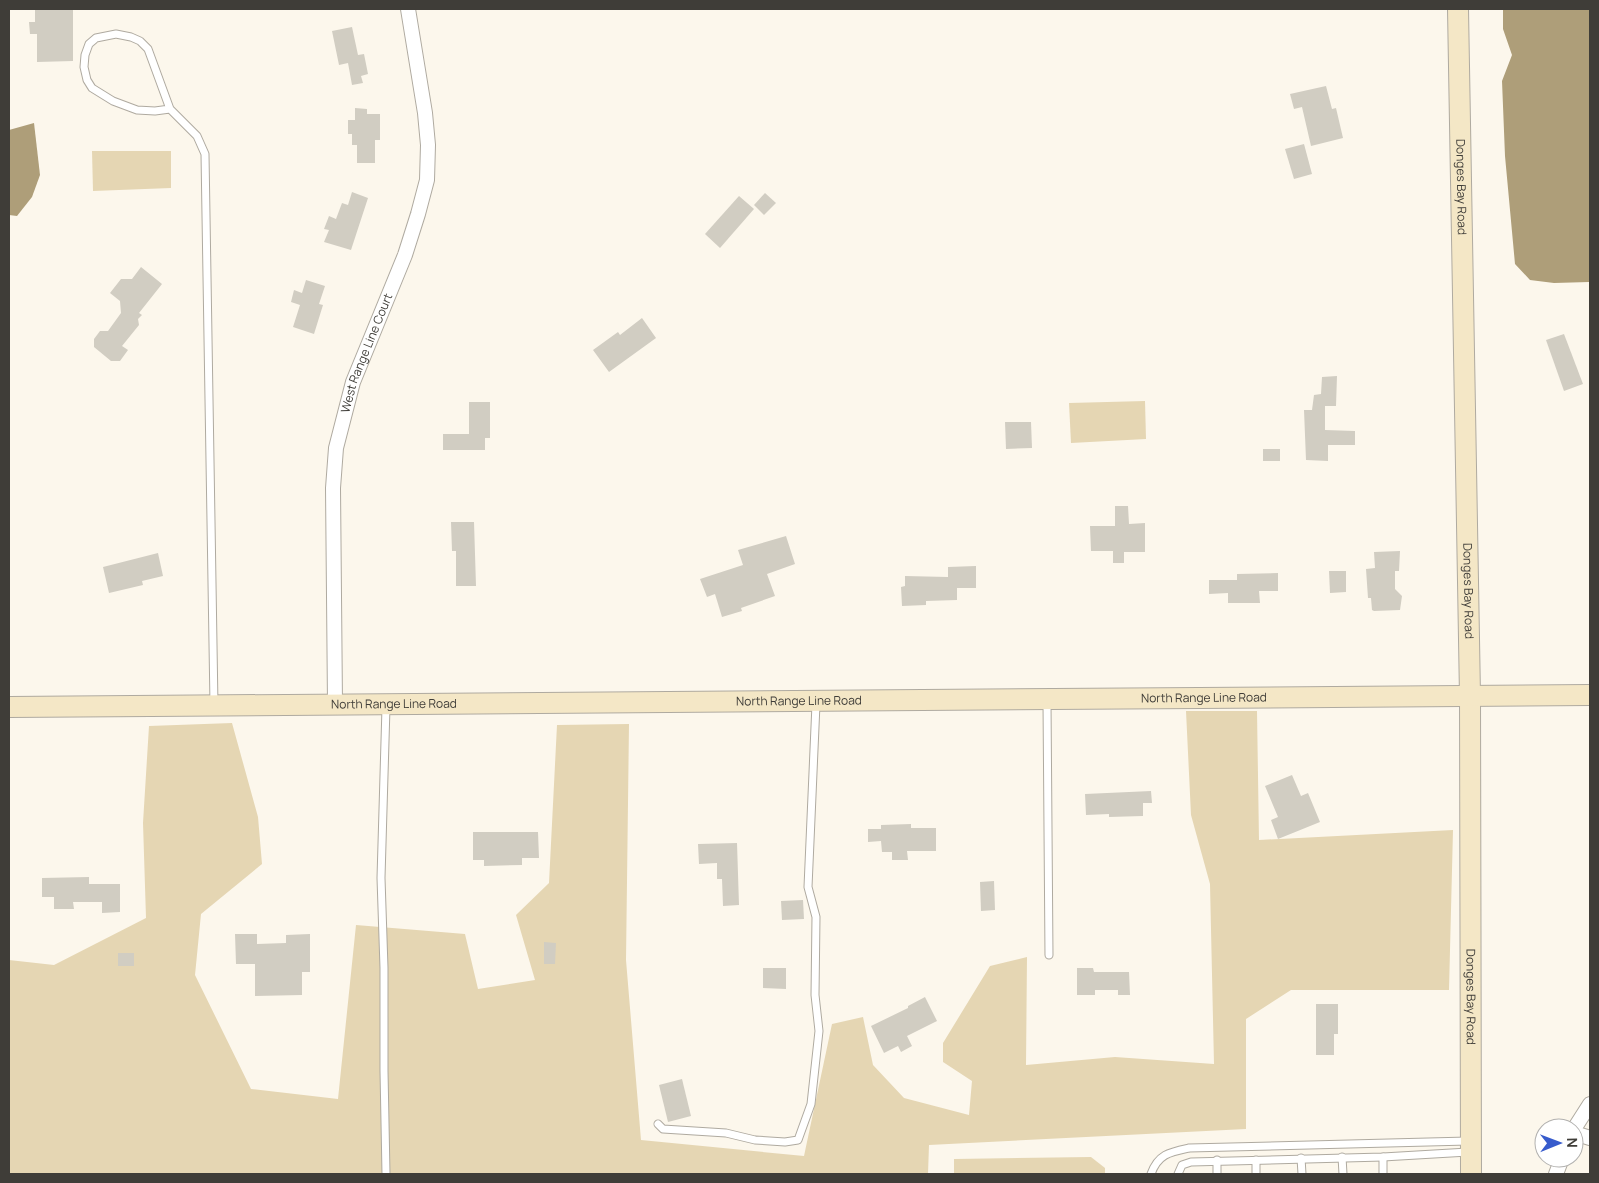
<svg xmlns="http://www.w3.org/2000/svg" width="1599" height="1183" viewBox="0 0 1599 1183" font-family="Manrope,sans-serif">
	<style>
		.green { fill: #e5d6b3 }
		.water { fill: #ae9e79 }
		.building { fill: #d1cdc2 }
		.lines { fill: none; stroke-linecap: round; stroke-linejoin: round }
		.lane-casing { stroke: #afaaa0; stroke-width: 9 }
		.street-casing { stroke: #afaaa0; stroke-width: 16 }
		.secondary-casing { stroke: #afaaa0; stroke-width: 22 }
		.lane { stroke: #fff; stroke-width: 7 }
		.street { stroke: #fff; stroke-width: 14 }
		.secondary { stroke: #f4e7c6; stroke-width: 20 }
		.labels { text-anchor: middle; stroke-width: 4; stroke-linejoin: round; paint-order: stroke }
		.street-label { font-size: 12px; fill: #3f3d38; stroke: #fff }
	</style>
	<rect width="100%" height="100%" fill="#fcf7ec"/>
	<g class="green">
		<path d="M 92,151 L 171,151 L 171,188 L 93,191 Z"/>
		<path d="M 1145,401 L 1146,439 L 1071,443 L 1069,403 Z"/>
		<path d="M 1186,711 L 1257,711 L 1259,840 L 1453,830 L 1449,990 L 1291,990 L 1246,1019 L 1246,1129 L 929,1145 L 928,1174 L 9,1174 L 9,960 L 54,965 L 146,918 L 143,823 L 149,726 L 232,723 L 258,817 L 262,864 L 201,914 L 195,975 L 251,1089 L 338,1099 L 356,925 L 465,934 L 478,989 L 535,980 L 516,915 L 549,883 L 557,725 L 629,724 L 626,960 L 641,1140 L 804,1156 L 832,1024 L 863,1017 L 873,1065 L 904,1098 L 969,1115 L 972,1081 L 943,1062 L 943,1043 L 990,966 L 1027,957 L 1026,1065 L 1115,1057 L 1214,1064 L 1210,884 L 1191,815 Z"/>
		<path d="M 1091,1157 L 1105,1168 L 1105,1174 L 954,1174 L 954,1159 Z"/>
	</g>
	<g class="water">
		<path d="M 1503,9 L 1590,9 L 1589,282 L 1554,283 L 1530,280 L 1515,264 L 1505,156 L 1502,81 L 1512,55 L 1503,29 Z"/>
		<path d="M 34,123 L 40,175 L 32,197 L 17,216 L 9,215 L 9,130 Z"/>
	</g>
	<g class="building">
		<path d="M 35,9 L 73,9 L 73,61 L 37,62 L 37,34 L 30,34 L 29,22 L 35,22 Z"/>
		<path d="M 352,27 L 358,55 L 364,54 L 368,74 L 361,76 L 363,83 L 352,85 L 348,63 L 339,65 L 332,31 Z"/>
		<path d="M 1326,86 L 1332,109 L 1336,108 L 1343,138 L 1311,146 L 1302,107 L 1294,109 L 1290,94 Z"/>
		<path d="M 355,108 L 367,109 L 367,114 L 380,114 L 380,140 L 375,140 L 375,163 L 357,163 L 357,145 L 352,145 L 352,134 L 348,134 L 348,120 L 355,120 Z"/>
		<path d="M 1304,144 L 1312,174 L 1294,179 L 1285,149 Z"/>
		<path d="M 352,192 L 368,198 L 351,250 L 324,242 L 329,230 L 324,229 L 329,216 L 336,219 L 342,203 L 348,205 Z"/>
		<path d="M 765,193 L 776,203 L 764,215 L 754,205 Z"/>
		<path d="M 739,196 L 754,209 L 720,248 L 705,234 Z"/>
		<path d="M 141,267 L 162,284 L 139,313 L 142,315 L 138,319 L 139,325 L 122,346 L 128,350 L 120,361 L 111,361 L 94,347 L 94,339 L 100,331 L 108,331 L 121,313 L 120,301 L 110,293 L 121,279 L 132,279 Z"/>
		<path d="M 306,280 L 325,286 L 319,304 L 323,305 L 314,334 L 293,327 L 300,305 L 291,302 L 294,290 L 302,293 Z"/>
		<path d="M 642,318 L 656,338 L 609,372 L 593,350 L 618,332 L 620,335 Z"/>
		<path d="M 1564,334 L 1583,384 L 1564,391 L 1546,340 Z"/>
		<path d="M 1337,376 L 1336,406 L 1325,406 L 1325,430 L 1355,431 L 1355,445 L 1328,445 L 1328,461 L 1306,460 L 1304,410 L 1312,410 L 1314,395 L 1321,394 L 1322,377 Z"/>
		<path d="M 469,402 L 490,402 L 490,438 L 485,438 L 485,450 L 443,450 L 443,434 L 469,434 Z"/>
		<path d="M 1005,422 L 1031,422 L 1032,448 L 1006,449 Z"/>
		<rect x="1263" y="449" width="17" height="12"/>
		<path d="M 1115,506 L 1128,506 L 1129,524 L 1145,523 L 1145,552 L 1124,552 L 1124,563 L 1113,563 L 1113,551 L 1091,551 L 1090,526 L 1115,526 Z"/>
		<path d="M 451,522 L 474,522 L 476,586 L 456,586 L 456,551 L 452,551 Z"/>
		<path d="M 786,536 L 795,564 L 767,574 L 775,596 L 741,608 L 742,611 L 722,617 L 715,594 L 707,597 L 700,579 L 743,565 L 738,550 Z"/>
		<path d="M 1400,551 L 1399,571 L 1395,571 L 1395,589 L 1402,596 L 1400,610 L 1374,611 L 1372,610 L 1371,598 L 1368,598 L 1366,569 L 1375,568 L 1374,552 Z"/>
		<path d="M 158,553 L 163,576 L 142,581 L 143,585 L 109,593 L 103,567 Z"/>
		<path d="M 976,566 L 976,588 L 957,588 L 957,600 L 926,601 L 926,605 L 902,606 L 901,587 L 905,586 L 905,576 L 948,577 L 948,567 Z"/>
		<path d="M 1329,571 L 1346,571 L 1346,592 L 1330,593 Z"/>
		<path d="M 1278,573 L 1278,591 L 1259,591 L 1260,603 L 1228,603 L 1228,593 L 1209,594 L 1209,580 L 1237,580 L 1237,574 Z"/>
		<path d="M 1292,775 L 1301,796 L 1308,793 L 1320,822 L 1278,839 L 1271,820 L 1278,817 L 1265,786 Z"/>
		<path d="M 1151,791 L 1152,803 L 1143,803 L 1143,816 L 1109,817 L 1109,814 L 1086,815 L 1085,794 Z"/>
		<path d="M 911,824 L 911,828 L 936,828 L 936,851 L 907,851 L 908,860 L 892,860 L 892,852 L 882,852 L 881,841 L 868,842 L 868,829 L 881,829 L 881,825 Z"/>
		<path d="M 473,832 L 538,832 L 539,858 L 522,858 L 522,865 L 484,866 L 484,860 L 473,860 Z"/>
		<path d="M 737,843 L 739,905 L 723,906 L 722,879 L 717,879 L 717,863 L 699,864 L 698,844 Z"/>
		<path d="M 89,877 L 89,884 L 120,884 L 120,912 L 102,913 L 102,902 L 73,902 L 74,909 L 54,909 L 54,897 L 42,897 L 42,878 Z"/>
		<path d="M 994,881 L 995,910 L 981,911 L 980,882 Z"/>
		<path d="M 803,900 L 804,919 L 782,920 L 781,901 Z"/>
		<path d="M 235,934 L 257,934 L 257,944 L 286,943 L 286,935 L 310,934 L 310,972 L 302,972 L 302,995 L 255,996 L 255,964 L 236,964 Z"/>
		<path d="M 544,942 L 556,943 L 555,964 L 544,964 Z"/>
		<rect x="118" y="953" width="16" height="13"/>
		<path d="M 763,968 L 786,968 L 786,989 L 763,988 Z"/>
		<path d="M 1077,968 L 1093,968 L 1094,972 L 1129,972 L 1130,995 L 1118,995 L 1118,990 L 1095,990 L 1095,995 L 1077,995 Z"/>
		<path d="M 925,997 L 937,1021 L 907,1036 L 912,1046 L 901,1052 L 898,1046 L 884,1053 L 871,1026 L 908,1008 L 908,1006 Z"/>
		<path d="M 1316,1004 L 1338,1004 L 1338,1034 L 1334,1034 L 1334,1055 L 1316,1055 Z"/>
		<path d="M 682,1079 L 691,1116 L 668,1122 L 659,1085 Z"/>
	</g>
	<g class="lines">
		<g class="lane-casing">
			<g id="lane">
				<path d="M 170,109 L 155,111 L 137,110 L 113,101 L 92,88 L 87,80 L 84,67 L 85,55 L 89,44 L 96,38 L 116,34 L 131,37 L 140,41 L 148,49 L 170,109 L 197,136 L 205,154 L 214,705"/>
				<path d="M 1047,702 L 1049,955"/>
				<path d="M 658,1124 L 663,1129 L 726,1133 L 755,1140 L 785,1142 L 798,1140 L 811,1104 L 819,1031 L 815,995 L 816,917 L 808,887 L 816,704"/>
				<path d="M 1342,1157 L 1343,1174"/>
				<path d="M 1383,1157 L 1383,1174"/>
				<path d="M 1301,1158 L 1302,1174"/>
				<path d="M 1217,1160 L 1217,1174"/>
				<path d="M 1256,1160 L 1256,1174"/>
				<path d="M 386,1174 L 384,1071 L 384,968 L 381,878 L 386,707"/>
				<path d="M 1151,1174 C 1158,1154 1170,1152 1189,1148 L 1468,1141"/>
				<path d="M 1178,1174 L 1182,1165 L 1191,1162 L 1383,1157 L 1468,1152"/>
			</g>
		</g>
		<g class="street-casing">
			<g id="street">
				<path id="s1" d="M 335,704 L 333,488 L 336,448 L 353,382 L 405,255 L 418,214 L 427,180 L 428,145 L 425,113 L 408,9"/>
				<path d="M 1574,1129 L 1590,1104"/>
				<path d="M 1574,1133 L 1590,1138"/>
				<path d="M 1556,1174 L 1562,1158"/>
			</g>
		</g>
		<g class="secondary-casing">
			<g id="secondary">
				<path id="s2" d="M 1458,9 L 1470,696 L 1471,1174"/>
				<path id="s3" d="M 9,707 L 1590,695"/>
			</g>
		</g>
		<use href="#lane" class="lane"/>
		<use href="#street" class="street"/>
		<use href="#secondary" class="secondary"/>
	</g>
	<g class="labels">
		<g class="street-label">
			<text dy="4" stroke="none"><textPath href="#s2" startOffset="178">Donges Bay Road</textPath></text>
			<text dy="4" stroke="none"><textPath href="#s1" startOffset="356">West Range Line Court</textPath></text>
			<text dy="4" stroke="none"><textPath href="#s2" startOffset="582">Donges Bay Road</textPath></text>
			<text dy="4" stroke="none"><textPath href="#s3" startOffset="1195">North Range Line Road</textPath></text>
			<text dy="4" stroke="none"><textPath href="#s3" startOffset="790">North Range Line Road</textPath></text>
			<text dy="4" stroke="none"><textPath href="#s3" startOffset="385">North Range Line Road</textPath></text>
			<text dy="4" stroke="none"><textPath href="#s2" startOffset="988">Donges Bay Road</textPath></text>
		</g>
	</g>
	<rect width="1599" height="1183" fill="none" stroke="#3f3d38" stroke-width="20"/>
	<g transform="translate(1559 1143) rotate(89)"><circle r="24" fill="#ffffff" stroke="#b2b1af"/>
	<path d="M0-4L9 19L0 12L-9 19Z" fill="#375bcc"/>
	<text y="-8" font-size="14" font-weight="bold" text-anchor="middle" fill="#3f3d38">N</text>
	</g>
</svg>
